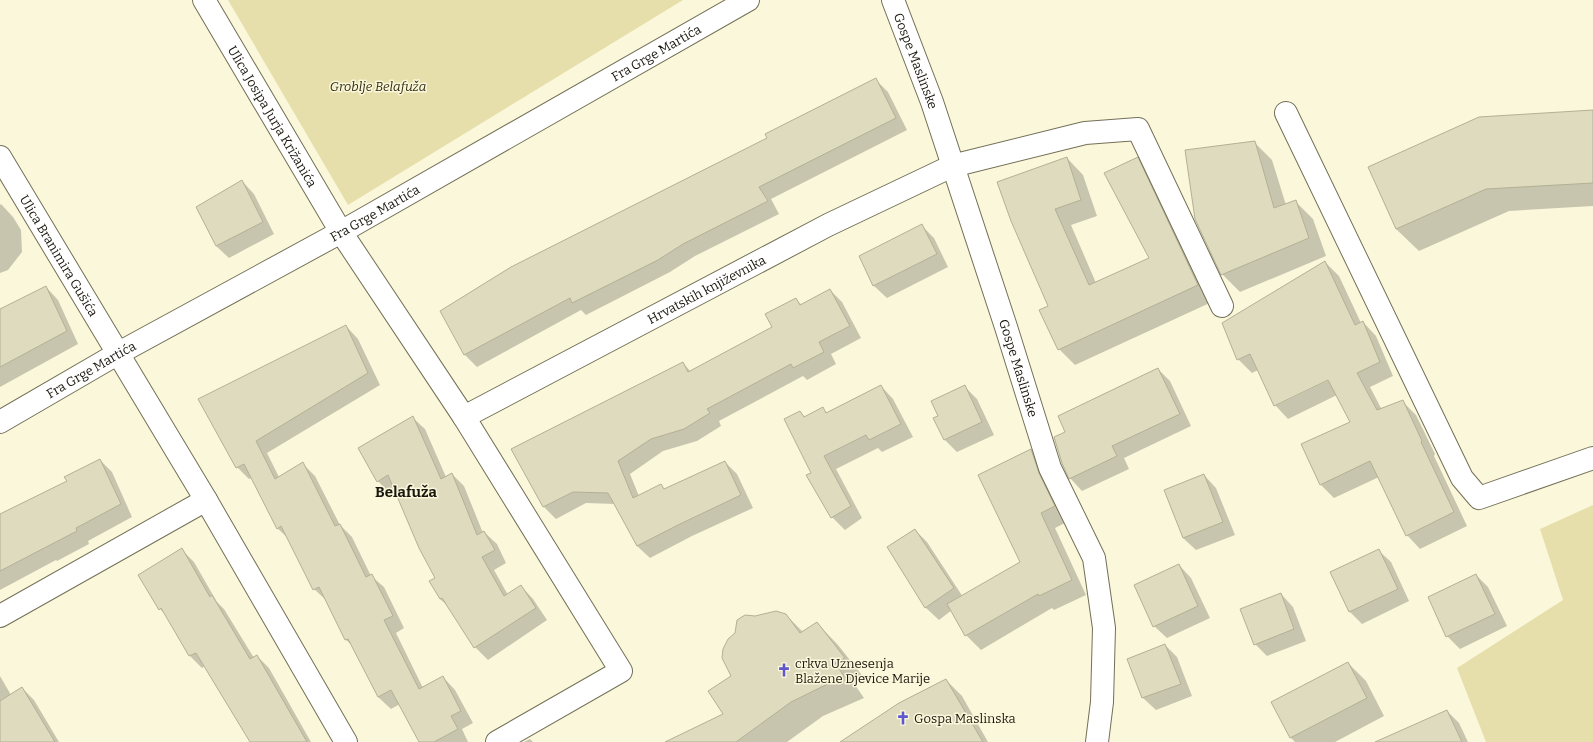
<svg xmlns="http://www.w3.org/2000/svg" width="1593" height="742" viewBox="0 0 1593 742" font-family="Bitter,serif">
	<style>
		.green { fill: #e7dfab }
		.shadow { fill: #0003; fill-rule: evenodd }
		.building { fill: #dedbbf; stroke: #b3b095 }
		.lines { fill: none; stroke-linecap: round; stroke-linejoin: round }
		.street-casing { stroke: #737057; stroke-width: 24 }
		.street { stroke: #fff; stroke-width: 22 }
		.labels { text-anchor: middle; stroke-width: 3; stroke-linejoin: round; paint-order: stroke }
		.street-label { font-size: 13px; fill: #19170e; stroke: #fbf7db }
		.park-label { font-size: 13px; font-style: italic; fill: #322e12; stroke: #fbf7db }
		.poi-label { font-size: 13px; fill: #19170e; stroke: #fbf7db; text-anchor: start }
		.quarter-label { font-size: 15px; font-weight: bold; fill: #19170e; stroke: #fbf7db }
	</style>
	<rect width="100%" height="100%" fill="#fbf7db"/>
	<g class="green">
		<path d="M 228,0 L 683,0 L 348,205 Z"/>
		<path d="M 1593,505 L 1593,742 L 1486,742 L 1457,668 L 1563,600 L 1540,529 Z"/>
	</g>
	<g class="shadow">
		<path d="M 876,80 L 888,92 L 907,130 L 771,199 L 779,214 L 695,256 L 670,272 L 586,315 L 581,310 L 477,367 L 464,354 L 769,138 Z"/>
		<path d="M 1593,111 L 1593,206 L 1509,211 L 1419,251 L 1396,229 Z"/>
		<path d="M 1254,142 L 1272,160 L 1286,205 L 1295,201 L 1313,219 L 1326,256 L 1240,292 L 1222,274 Z"/>
		<path d="M 1067,158 L 1083,175 L 1097,216 L 1071,225 L 1096,283 L 1150,259 L 1137,158 L 1154,175 L 1214,301 L 1075,365 L 1059,349 L 1049,306 L 1012,221 Z"/>
		<path d="M 242,181 L 254,194 L 274,234 L 229,258 L 216,246 Z"/>
		<path d="M 1,204 L 13,217 L 21,230 L 22,252 L 8,270 L 0,273 L 0,205 Z"/>
		<path d="M 922,226 L 934,238 L 948,267 L 887,298 L 874,286 L 860,257 Z"/>
		<path d="M 1325,262 L 1339,276 L 1361,323 L 1363,322 L 1376,336 L 1393,376 L 1370,387 L 1382,410 L 1403,402 L 1416,415 L 1435,454 L 1434,456 L 1467,526 L 1420,549 L 1407,535 L 1379,477 L 1334,498 L 1321,485 L 1351,422 L 1337,395 L 1288,419 L 1275,405 L 1258,370 L 1252,373 L 1238,359 ZM 1332,376 L 1333,378 L 1279,404 L 1279,402 Z"/>
		<path d="M 46,287 L 58,300 L 78,344 L 0,387 L 0,310 Z"/>
		<path d="M 830,290 L 842,302 L 861,338 L 831,354 L 836,364 L 807,380 L 803,376 L 719,421 L 721,426 L 697,441 L 663,451 L 630,474 L 639,496 L 661,485 L 665,490 L 725,462 L 737,474 L 753,508 L 692,536 L 650,558 L 637,546 L 615,504 L 586,503 L 556,519 L 544,507 L 512,449 L 683,363 L 691,372 L 773,328 L 795,299 L 802,305 Z"/>
		<path d="M 346,326 L 358,339 L 380,385 L 267,453 L 279,477 L 303,464 L 315,476 L 340,525 L 352,537 L 371,576 L 384,587 L 404,628 L 396,633 L 423,688 L 443,677 L 455,690 L 473,723 L 462,729 L 468,742 L 420,742 L 400,704 L 391,709 L 378,697 L 354,647 L 346,640 L 327,601 L 314,589 L 289,539 L 277,528 L 252,478 L 249,479 L 237,467 L 200,400 Z"/>
		<path d="M 1158,369 L 1170,381 L 1191,426 L 1124,458 L 1129,469 L 1082,491 L 1070,478 L 1063,463 L 1067,432 Z"/>
		<path d="M 881,386 L 893,399 L 913,437 L 882,452 L 878,448 L 836,469 L 862,518 L 845,530 L 832,517 L 808,475 L 812,474 L 800,412 L 805,417 L 823,409 L 827,413 Z"/>
		<path d="M 964,386 L 977,399 L 994,435 L 957,452 L 945,440 L 934,419 L 939,416 Z"/>
		<path d="M 412,417 L 425,429 L 446,477 L 452,474 L 464,486 L 483,533 L 484,532 L 497,544 L 506,563 L 494,570 L 508,595 L 521,586 L 533,599 L 547,620 L 488,660 L 475,647 L 450,608 L 440,599 L 431,582 L 437,578 L 395,490 L 390,494 L 378,481 Z"/>
		<path d="M 1031,450 L 1045,465 L 1069,521 L 1055,528 L 1086,595 L 1054,610 L 1052,608 L 981,650 L 966,635 L 952,610 L 939,620 L 926,608 L 888,547 L 915,530 L 927,542 L 963,597 L 1022,562 Z"/>
		<path d="M 100,460 L 112,472 L 132,517 L 88,541 L 89,544 L 57,561 L 56,560 L 0,590 L 0,515 L 68,481 Z"/>
		<path d="M 1204,475 L 1216,488 L 1235,535 L 1196,550 L 1183,538 Z"/>
		<path d="M 182,550 L 194,562 L 217,602 L 224,609 L 254,658 L 257,656 L 269,668 L 311,742 L 251,742 L 205,666 L 202,668 L 190,656 L 166,615 L 160,609 Z"/>
		<path d="M 1378,550 L 1391,562 L 1409,601 L 1362,624 L 1350,612 Z"/>
		<path d="M 1179,565 L 1191,578 L 1210,618 L 1167,638 L 1154,626 Z"/>
		<path d="M 1476,575 L 1488,587 L 1507,626 L 1460,649 L 1447,636 L 1429,598 Z"/>
		<path d="M 1281,594 L 1293,607 L 1306,641 L 1267,656 L 1255,644 Z"/>
		<path d="M 786,615 L 803,632 L 817,623 L 838,645 L 865,679 L 855,685 L 864,698 L 823,716 L 787,742 L 676,742 L 724,714 L 733,676 L 755,617 Z"/>
		<path d="M 1165,645 L 1177,657 L 1192,696 L 1156,710 L 1143,698 L 1129,659 Z"/>
		<path d="M 1348,663 L 1366,681 L 1384,716 L 1335,742 L 1295,742 L 1291,738 L 1273,702 Z"/>
		<path d="M 0,676 L 11,695 L 22,688 L 34,700 L 59,742 L 0,742 Z"/>
		<path d="M 946,680 L 962,696 L 988,742 L 859,742 Z"/>
		<path d="M 1447,711 L 1459,723 L 1468,742 L 1414,742 Z"/>
		<path d="M 530,739 L 533,742 L 524,742 Z"/>
	</g>
	<g class="building">
		<path d="M 876,78 L 896,118 L 759,187 L 768,201 L 683,244 L 658,260 L 572,303 L 570,298 L 464,355 L 440,311 L 511,267 L 767,138 L 765,134 Z"/>
		<path d="M 1593,110 L 1593,183 L 1486,189 L 1396,229 L 1368,167 L 1479,117 Z"/>
		<path d="M 1255,141 L 1274,208 L 1296,200 L 1309,238 L 1221,275 L 1195,219 L 1185,150 Z"/>
		<path d="M 1067,157 L 1081,200 L 1055,209 L 1089,285 L 1149,258 L 1104,173 L 1138,157 L 1198,285 L 1058,350 L 1039,310 L 1048,306 L 1011,221 L 997,182 Z"/>
		<path d="M 242,180 L 263,222 L 216,246 L 196,207 Z"/>
		<path d="M 922,224 L 937,254 L 873,286 L 859,256 Z"/>
		<path d="M 1325,261 L 1355,325 L 1363,321 L 1380,362 L 1357,373 L 1377,410 L 1403,400 L 1422,441 L 1421,442 L 1454,512 L 1406,536 L 1370,461 L 1320,485 L 1301,444 L 1350,422 L 1328,380 L 1274,406 L 1250,354 L 1237,360 L 1222,323 Z"/>
		<path d="M 46,286 L 67,331 L 0,367 L 0,309 Z"/>
		<path d="M 830,289 L 850,326 L 819,342 L 824,352 L 793,368 L 791,364 L 707,409 L 710,413 L 684,429 L 651,439 L 618,461 L 633,498 L 661,484 L 664,489 L 725,461 L 741,495 L 680,524 L 637,546 L 608,493 L 573,492 L 543,507 L 511,449 L 683,362 L 688,372 L 772,327 L 765,314 L 796,298 L 800,305 Z"/>
		<path d="M 346,325 L 368,373 L 256,441 L 275,479 L 303,462 L 335,526 L 340,524 L 366,577 L 372,574 L 393,616 L 384,620 L 419,689 L 443,676 L 461,711 L 451,716 L 458,729 L 434,742 L 419,742 L 391,690 L 378,697 L 348,639 L 345,640 L 319,587 L 313,590 L 281,526 L 277,529 L 244,464 L 236,468 L 198,399 Z"/>
		<path d="M 1158,368 L 1180,414 L 1112,446 L 1117,456 L 1069,479 L 1062,463 L 1054,437 L 1065,432 L 1058,416 Z"/>
		<path d="M 881,385 L 901,424 L 869,440 L 866,435 L 824,456 L 851,506 L 831,518 L 806,475 L 811,473 L 784,419 L 800,411 L 804,417 L 823,407 L 826,413 Z"/>
		<path d="M 965,385 L 982,422 L 944,440 L 933,418 L 938,416 L 931,401 Z"/>
		<path d="M 413,416 L 441,479 L 452,473 L 477,535 L 484,531 L 495,550 L 482,557 L 504,596 L 521,585 L 536,608 L 474,648 L 442,598 L 440,599 L 429,581 L 435,578 L 419,548 L 388,475 L 377,482 L 358,448 Z"/>
		<path d="M 1031,449 L 1039,473 L 1055,506 L 1041,513 L 1072,580 L 1039,596 L 1038,594 L 965,636 L 947,604 L 1020,562 L 978,475 Z"/>
		<path d="M 100,459 L 121,504 L 76,528 L 77,531 L 0,571 L 0,514 L 67,481 L 64,477 Z"/>
		<path d="M 1204,474 L 1223,522 L 1183,538 L 1164,490 Z"/>
		<path d="M 915,529 L 954,588 L 925,608 L 887,547 Z"/>
		<path d="M 182,548 L 210,597 L 212,595 L 250,659 L 257,655 L 307,742 L 250,742 L 196,653 L 189,656 L 161,608 L 159,610 L 138,575 Z"/>
		<path d="M 1379,549 L 1398,589 L 1349,612 L 1330,572 Z"/>
		<path d="M 1179,564 L 1198,606 L 1153,627 L 1134,585 Z"/>
		<path d="M 1476,574 L 1495,614 L 1446,637 L 1428,597 Z"/>
		<path d="M 1281,593 L 1294,629 L 1254,645 L 1240,609 Z"/>
		<path d="M 776,611 L 786,614 L 800,633 L 817,622 L 845,658 L 835,663 L 844,676 L 791,702 L 736,742 L 665,742 L 723,714 L 708,691 L 731,676 L 722,658 L 723,649 L 728,639 L 735,633 L 737,620 L 745,615 L 755,616 Z"/>
		<path d="M 1165,644 L 1181,684 L 1142,698 L 1127,659 Z"/>
		<path d="M 1348,662 L 1367,698 L 1290,738 L 1271,702 Z"/>
		<path d="M 946,679 L 983,742 L 840,742 L 899,703 Z"/>
		<path d="M 22,687 L 55,742 L 0,742 L 0,701 Z"/>
		<path d="M 1447,710 L 1462,742 L 1375,742 Z"/>
	</g>
	<g class="lines">
		<g class="street-casing">
			<g id="street">
				<path id="s1" d="M 204,0 L 341,232 L 464,417 L 621,671 L 497,742"/>
				<path id="s2" d="M 893,0 L 932,102 L 1006,327 L 1050,468 L 1094,558 L 1104,628 L 1102,702 L 1097,742"/>
				<path d="M 1286,113 L 1462,478 L 1479,498 L 1593,458"/>
				<path id="s3" d="M 0,157 L 206,500 L 346,742"/>
				<path id="s4" d="M 464,417 L 828,225 L 952,166 L 1085,133 L 1138,129 L 1222,306"/>
				<path id="s5" d="M 0,422 L 117,354 L 341,232 L 748,0"/>
				<path d="M 0,616 L 206,500"/>
			</g>
		</g>
		<use href="#street" class="street"/>
	</g>
	<defs>
		<g id="church-bare" transform="scale(1.08)"><path d="M-1.2-6h2.4v3.5h3.3v2.4h-3.3V6h-2.4V-.1h-3.3v-2.4h3.3Z" fill="#5e57cf" stroke="#fbf7db" stroke-width="2.5" paint-order="stroke"/></g>
	</defs>
	<g fill-rule="evenodd">
		<use href="#church-bare" x="784" y="670"/>
		<use href="#church-bare" x="903" y="718"/>
	</g>
	<g class="labels">
		<g class="street-label">
			<text dy="5" stroke="none"><textPath href="#s5" startOffset="753">Fra Grge Martića</textPath></text>
			<text dy="5" stroke="none"><textPath href="#s2" startOffset="65">Gospe Maslinske</textPath></text>
			<text dy="5" stroke="none"><textPath href="#s1" startOffset="135">Ulica Josipa Jurja Križanića</textPath></text>
			<text dy="5" stroke="none"><textPath href="#s5" startOffset="429">Fra Grge Martića</textPath></text>
			<text dy="5" stroke="none"><textPath href="#s3" startOffset="115">Ulica Branimira Gušića</textPath></text>
			<text dy="5" stroke="none"><textPath href="#s4" startOffset="274">Hrvatskih književnika</textPath></text>
			<text dy="5" stroke="none"><textPath href="#s2" startOffset="389">Gospe Maslinske</textPath></text>
			<text dy="5" stroke="none"><textPath href="#s5" startOffset="105">Fra Grge Martića</textPath></text>
		</g>
		<g class="park-label">
			<text x="378" y="91">Groblje Belafuža</text>
		</g>
		<g class="poi-label">
			<text x="795" y="668">crkva Uznesenja<tspan x="795" dy="15">Blažene Djevice Marije</tspan></text>
			<text x="914" y="723">Gospa Maslinska</text>
		</g>
		<g class="quarter-label">
			<text x="406" y="497">Belafuža</text>
		</g>
	</g>
</svg>
